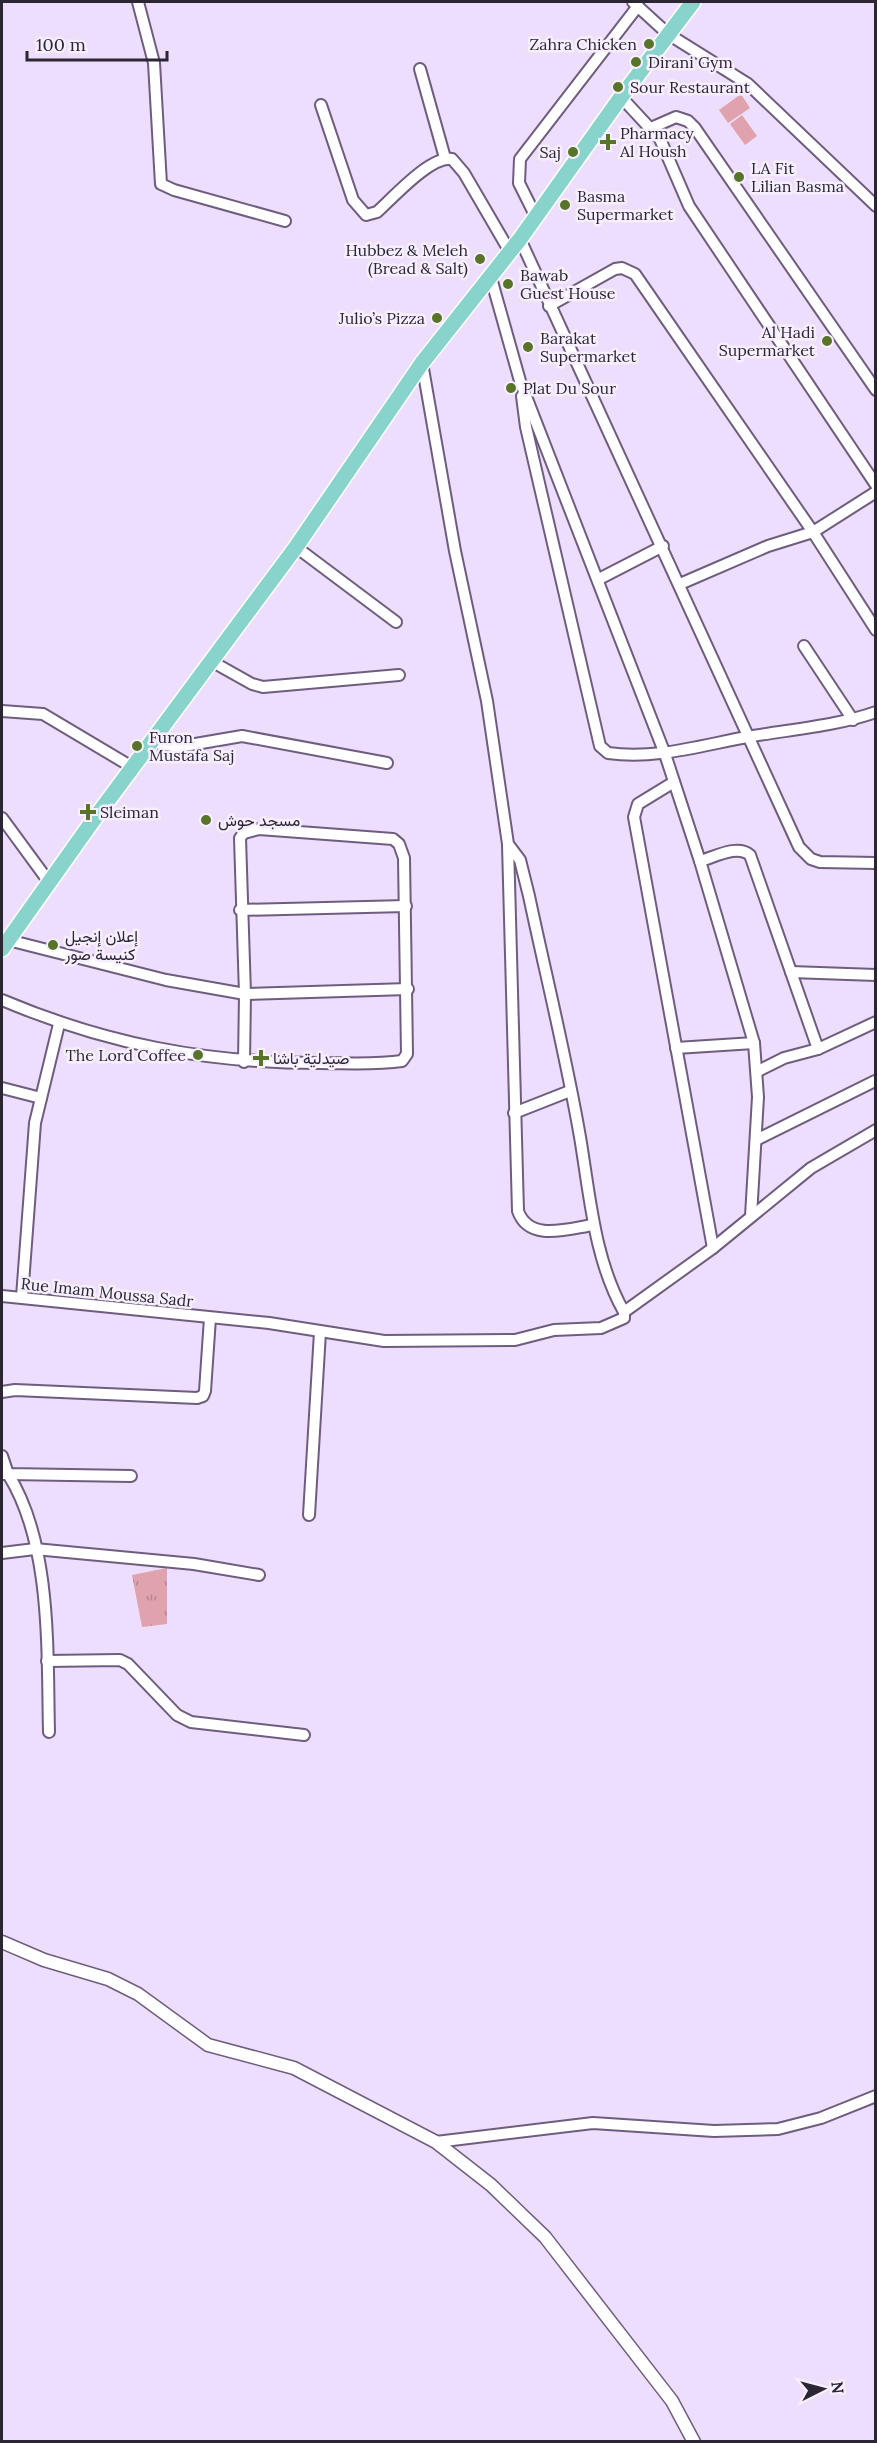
<svg xmlns="http://www.w3.org/2000/svg" width="877" height="2443" viewBox="0 0 877 2443" font-family="Lora,Vazirmatn,serif">
	<style>
		.grass { fill: url(#grass-tufts) }
		.pitch { fill: #e0a3ae }
		.lines { fill: none; stroke-linecap: round; stroke-linejoin: round }
		.minor-casing { stroke: #6e5d7f; stroke-width: 14 }
		.tertiary-casing { stroke: #6e5d7f; stroke-width: 15 }
		.primary-casing { stroke: #fff; stroke-width: 18 }
		.minor { stroke: #fff; stroke-width: 10 }
		.tertiary { stroke: #fff; stroke-width: 12 }
		.primary { stroke: #89d3cd; stroke-width: 15 }
		.poi-dot { fill: #577429; stroke: #f7efff; stroke-width: 2 }
		.labels { text-anchor: middle; stroke-width: 5; stroke-linejoin: round; paint-order: stroke }
		.poi-label { font-size: 16px; fill: #2c2533; stroke: #f7efff; text-anchor: start }
		.street-label { font-size: 16px; fill: #2c2533; stroke: #f7efff }
	</style>
	<defs>
		<pattern id="grass-tufts" width="24" height="20" patternUnits="userSpaceOnUse" patternTransform="scale(1.5)"><rect width="24" height="20" fill="#e0a3ae"/><path d="M3 7l-1-3M5 7V3M7 7l1-3M15 17l-1-3M17 17v-4M19 17l1-3" fill="none" stroke="#b6858e"/></pattern>
	</defs>
	<rect width="100%" height="100%" fill="#eddefd"/>
	<path class="grass" d="M 167,1568 L 167,1624 L 142,1627 L 132,1575 Z"/>
	<g class="pitch">
		<path d="M 741,94 L 750,108 L 728,123 L 719,110 Z"/>
		<path d="M 742,115 L 757,136 L 745,145 L 730,124 Z"/>
	</g>
	<g class="lines">
		<g class="minor-casing">
			<g id="minor">
				<path d="M 138,2 L 154,63 L 161,184 L 174,190 L 285,221"/>
				<path d="M 633,2 L 668,34 L 748,84 L 876,206"/>
				<path d="M 420,69 L 445,158"/>
				<path d="M 621,97 L 660,139 L 689,206 L 876,485"/>
				<path d="M 321,105 L 353,200 L 366,215 L 377,212 C 394,197 430,156 452,159 L 464,173 L 510,252"/>
				<path d="M 651,128 L 676,117 L 688,121 L 695,128 L 876,390"/>
				<path d="M 535,215 L 519,183 L 520,159 L 638,6"/>
				<path d="M 520,239 L 799,847 L 811,859 L 820,862 L 876,863"/>
				<path d="M 491,278 L 520,381 L 665,754 L 700,861 L 754,1043 L 758,1097 L 751,1216"/>
				<path d="M 549,306 L 615,269 L 622,268 L 635,274 L 813,532 L 876,630"/>
				<path d="M 422,363 L 455,551 L 487,701 L 508,844 L 520,860 L 529,896 C 546,976 566,1056 580,1137 C 590,1196 594,1259 624,1312"/>
				<path d="M 522,396 L 526,427 L 600,746 L 608,753 C 658,760 705,744 753,736 C 794,729 836,726 876,712"/>
				<path d="M 296,547 L 396,622"/>
				<path d="M 599,579 L 663,546"/>
				<path d="M 680,584 L 768,546 L 813,532 L 876,492"/>
				<path d="M 804,646 L 853,720"/>
				<path d="M 211,661 L 252,684 L 263,687 L 399,675"/>
				<path d="M 2,711 L 43,714 L 132,767"/>
				<path d="M 151,742 L 178,747 L 242,736 L 387,763"/>
				<path d="M 674,782 L 638,804 L 634,817 L 713,1248"/>
				<path d="M 2,818 L 49,882"/>
				<path d="M 508,845 L 518,1211 C 529,1242 567,1229 593,1225"/>
				<path d="M 700,861 C 715,857 737,844 750,855 L 818,1049"/>
				<path d="M 240,910 L 406,906"/>
				<path d="M 8,940 L 166,980 L 245,994 L 408,989"/>
				<path d="M 791,972 L 876,975"/>
				<path d="M 2,1000 C 106,1044 206,1063 319,1063 C 346,1063 375,1065 402,1061 L 407,1054 L 404,858 L 399,844 L 393,839 L 259,829 L 244,833 L 240,838 L 245,994 L 244,1062"/>
				<path d="M 676,1048 L 754,1043"/>
				<path d="M 758,1071 L 784,1058 L 818,1049 L 876,1022"/>
				<path d="M 2,1088 L 41,1098"/>
				<path d="M 514,1113 L 570,1091"/>
				<path d="M 756,1140 L 875,1081"/>
				<path d="M 2,1296 L 269,1323 L 384,1341 L 515,1340 L 554,1330 L 601,1328 L 624,1318 L 624,1312 L 713,1248 L 811,1168 L 876,1130"/>
				<path d="M 22,1297 L 35,1123 L 59,1024"/>
				<path d="M 2,1392 L 15,1390 L 197,1398 L 203,1396 L 205,1391 L 210,1318"/>
				<path d="M 2,1456 L 8,1474 L 131,1476"/>
				<path d="M 2,1474 L 8,1474 C 52,1544 47,1651 49,1732"/>
				<path d="M 309,1515 L 320,1332"/>
				<path d="M 2,1553 L 35,1549 L 194,1564 L 259,1575"/>
				<path d="M 47,1661 L 120,1660 L 128,1664 L 177,1715 L 191,1722 L 304,1735"/>
				<path d="M 436,2142 L 593,2123 L 714,2131 L 778,2129 L 821,2118 L 876,2096"/>
			</g>
		</g>
		<g class="tertiary-casing">
			<path id="tertiary" d="M 2,1942 L 44,1960 L 108,1979 L 138,1994 L 208,2045 L 294,2068 L 436,2142 L 491,2185 L 545,2237 L 672,2401 L 694,2442"/>
		</g>
		<g class="primary-casing">
			<path id="primary" d="M 2,949 L 92,822 L 296,547 L 422,363 L 520,239 L 621,97 L 693,2"/>
		</g>
		<use href="#minor" class="minor"/>
		<use href="#tertiary" class="tertiary"/>
		<use href="#primary" class="primary"/>
	</g>
	<g class="poi-dot">
		<circle cx="649" cy="44" r="6"/>
		<circle cx="636" cy="62" r="6"/>
		<circle cx="618" cy="87" r="6"/>
		<path d="M605 133h6v6h6v6h-6v6h-6v-6h-6v-6h6z"/>
		<circle cx="573" cy="152" r="6"/>
		<circle cx="739" cy="177" r="6"/>
		<circle cx="565" cy="205" r="6"/>
		<circle cx="480" cy="259" r="6"/>
		<circle cx="508" cy="284" r="6"/>
		<circle cx="437" cy="318" r="6"/>
		<circle cx="827" cy="341" r="6"/>
		<circle cx="528" cy="347" r="6"/>
		<circle cx="511" cy="388" r="6"/>
		<circle cx="137" cy="746" r="6"/>
		<path d="M85 803h6v6h6v6h-6v6h-6v-6h-6v-6h6z"/>
		<circle cx="206" cy="820" r="6"/>
		<circle cx="53" cy="945" r="6"/>
		<circle cx="198" cy="1055" r="6"/>
		<path d="M258 1049h6v6h6v6h-6v6h-6v-6h-6v-6h6z"/>
	</g>
	<g class="labels">
		<g class="poi-label">
			<text x="637" y="50" text-anchor="end">Zahra Chicken</text>
			<text x="648" y="68">Dirani Gym</text>
			<text x="630" y="93">Sour Restaurant</text>
			<text x="620" y="139">Pharmacy<tspan x="620" dy="18">Al Housh</tspan></text>
			<text x="561" y="158" text-anchor="end">Saj</text>
			<text x="751" y="174">LA Fit<tspan x="751" dy="18">Lilian Basma</tspan></text>
			<text x="577" y="202">Basma<tspan x="577" dy="18">Supermarket</tspan></text>
			<text x="468" y="256" text-anchor="end">Hubbez &amp; Meleh<tspan x="468" dy="18">(Bread &amp; Salt)</tspan></text>
			<text x="520" y="281">Bawab<tspan x="520" dy="18">Guest House</tspan></text>
			<text x="425" y="324" text-anchor="end">Julio’s Pizza</text>
			<text x="815" y="338" text-anchor="end">Al Hadi<tspan x="815" dy="18">Supermarket</tspan></text>
			<text x="540" y="344">Barakat<tspan x="540" dy="18">Supermarket</tspan></text>
			<text x="523" y="394">Plat Du Sour</text>
			<text x="149" y="743">Furon<tspan x="149" dy="18">Mustafa Saj</tspan></text>
			<text x="100" y="818">Sleiman</text>
			<text x="218" y="826">مسجد حوش</text>
			<text x="65" y="942">إعلان إنجيل<tspan x="65" dy="18">كنيسة صور</tspan></text>
			<text x="186" y="1061" text-anchor="end">The Lord Coffee</text>
			<text x="273" y="1064">صيدلية باشا</text>
		</g>
		<g class="street-label">
			<text transform="translate(107 1292) rotate(6)" y="6">Rue Imam Moussa Sadr</text>
		</g>
	</g>
	<rect width="877" height="2443" fill="none" stroke="#2c2533" stroke-width="6"/>
	<g transform="translate(823 2389) rotate(84)" stroke="#f7efff" stroke-width="4.5" paint-order="stroke">
	<path d="M0-4.5L10 22L0 15L-10 22Z" fill="#2c2533"/>
	<text y="-9" font-size="16" font-weight="bold" text-anchor="middle" fill="#2c2533">N</text>
	</g>
	<path d="M27 51v9h140v-9" fill="none" stroke="#2c2533" stroke-width="3"/>
	<text x="36" y="51" font-size="18" fill="#2c2533" stroke="#f7efff" stroke-width="4.5" paint-order="stroke">100 m</text>
</svg>
